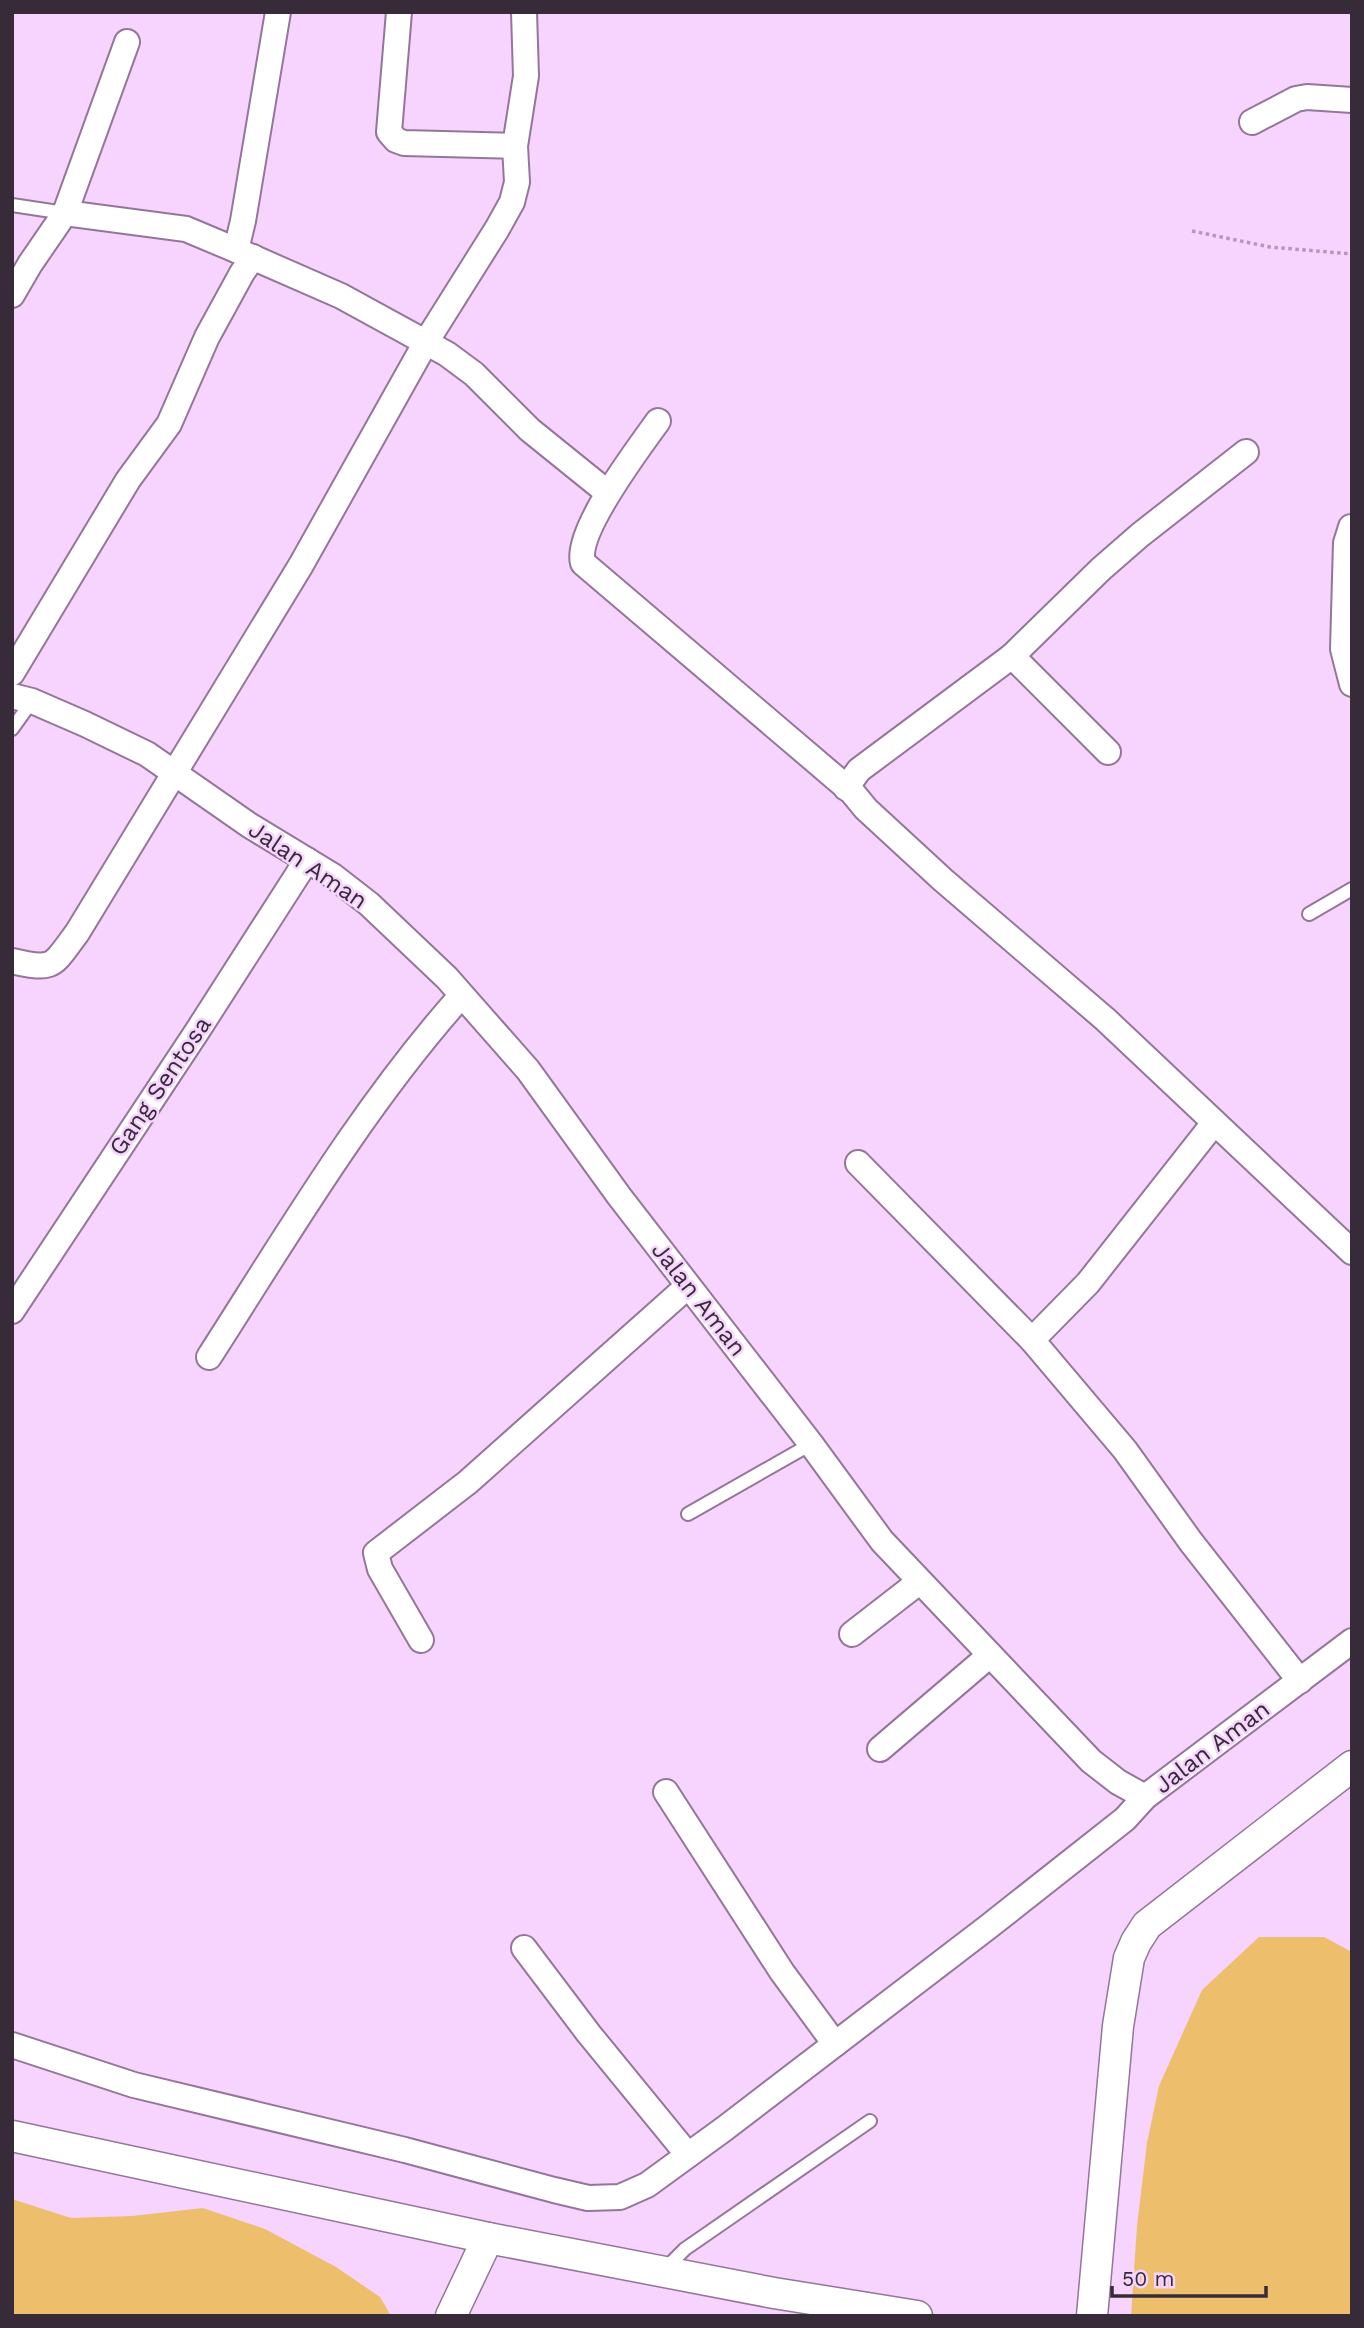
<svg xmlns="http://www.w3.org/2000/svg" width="1364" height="2328" viewBox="0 0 1364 2328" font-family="'Work Sans',sans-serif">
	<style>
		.green { fill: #edbe6c }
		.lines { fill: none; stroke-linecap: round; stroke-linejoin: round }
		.service-casing { stroke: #94769b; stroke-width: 16 }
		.minor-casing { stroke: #94769b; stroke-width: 28 }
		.tertiary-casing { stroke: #94769b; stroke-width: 33 }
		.path { stroke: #b398b8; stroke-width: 3.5; stroke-dasharray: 3.5 3.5; stroke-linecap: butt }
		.service { stroke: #fff; stroke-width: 12 }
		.minor { stroke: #fff; stroke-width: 24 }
		.tertiary { stroke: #fff; stroke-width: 30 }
		.labels { text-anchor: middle; stroke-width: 5; stroke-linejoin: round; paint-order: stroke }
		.street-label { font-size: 24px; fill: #372b3a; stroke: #f6d4fd }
	</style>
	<rect width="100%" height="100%" fill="#f6d4fd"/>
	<g class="green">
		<path d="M 1259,1937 L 1324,1937 L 1352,1952 L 1352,2316 L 1131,2316 L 1137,2226 L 1147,2143 L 1159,2086 L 1202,1990 Z"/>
		<path d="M 12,2199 L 71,2218 L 132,2216 L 203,2208 L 265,2229 L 336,2267 L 380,2297 L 391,2316 L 12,2316 Z"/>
	</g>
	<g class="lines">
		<g class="service-casing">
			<g id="service">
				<path d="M 12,205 L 65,213"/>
				<path d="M 12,729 L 32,701"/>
				<path d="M 1309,914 L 1352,889"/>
				<path d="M 688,1514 L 811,1444"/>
				<path d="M 665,2269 L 685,2249 L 870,2121"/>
			</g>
		</g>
		<g class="minor-casing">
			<g id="minor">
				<path d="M 278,12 L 243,221 L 236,250 L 341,296 L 447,354 L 474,374 L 530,430 L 608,493"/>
				<path d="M 399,12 L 389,132 L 396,140 L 404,143 L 515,146"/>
				<path d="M 1252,122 L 1296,99 L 1307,97 L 1352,100"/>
				<path d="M 65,213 L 186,229 L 236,250"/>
				<path d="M 12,295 L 30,264 L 65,213 L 127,42"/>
				<path d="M 658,421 C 639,448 574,532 583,563 L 852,792 L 866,809 L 943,880 L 1105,1019 L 1352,1252"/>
				<path d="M 1351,527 L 1346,543 L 1343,649 L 1352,684"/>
				<path d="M 1012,656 L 1108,752"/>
				<path d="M 12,673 L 128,480 L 169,424 L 207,337 L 242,273 L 253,257"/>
				<path d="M 12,696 L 32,701 L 85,724 L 147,754 L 249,825 L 333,876 L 369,904 L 447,978 L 528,1070 L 619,1196 L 811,1444 L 882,1541 L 1091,1761 L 1118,1782 L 1145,1797"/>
				<path d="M 846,788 L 859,770 L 1012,656 L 1101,569 L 1140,535 L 1246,452"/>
				<path d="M 12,961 C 55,971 52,966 77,933 L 301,565 L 426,342 L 497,229 L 512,202 L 517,182 L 515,146 L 526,76 L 524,12"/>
				<path d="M 858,1163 L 1032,1340 L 1125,1450 L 1191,1542 L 1300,1681"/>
				<path d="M 12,1311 L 198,1030 L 307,860"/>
				<path d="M 1032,1340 L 1088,1283 L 1214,1123"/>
				<path d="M 209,1357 C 288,1234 363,1106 461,996"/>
				<path d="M 852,1634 L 919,1582"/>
				<path d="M 421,1640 L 380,1569 L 376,1553 L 468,1482 L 688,1286"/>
				<path d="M 880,1749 L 990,1655"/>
				<path d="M 666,1792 L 782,1972 L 835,2044"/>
				<path d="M 524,1948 L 589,2034 L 688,2155"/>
				<path d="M 12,2045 L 134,2085 L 405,2150 L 554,2190 L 588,2198 L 620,2197 L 647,2185 L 724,2129 L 988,1927 L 1125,1819 L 1145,1797 L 1352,1641"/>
			</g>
		</g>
		<g class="tertiary-casing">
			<g id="tertiary">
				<path d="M 12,2136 L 488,2238 L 774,2293 L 917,2316"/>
				<path d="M 451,2316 L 488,2238"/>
				<path d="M 1092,2316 L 1118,2026 L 1129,1958 L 1136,1942 L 1147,1925 L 1352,1766"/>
			</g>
		</g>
		<path class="path" d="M 1192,231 L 1270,247 L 1352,254"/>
		<use href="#service" class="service"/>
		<use href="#minor" class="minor"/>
		<use href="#tertiary" class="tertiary"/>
	</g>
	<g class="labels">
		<g class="street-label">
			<text transform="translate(308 865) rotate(34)" y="8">Jalan Aman</text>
			<text transform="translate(160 1086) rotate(-56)" y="8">Gang Sentosa</text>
			<text transform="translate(699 1299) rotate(52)" y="8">Jalan Aman</text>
			<text transform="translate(1212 1747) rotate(-37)" y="8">Jalan Aman</text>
		</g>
	</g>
	<rect width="1364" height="2328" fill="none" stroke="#372b3a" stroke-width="28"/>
	<path d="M1112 2286v10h154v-10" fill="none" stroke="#372b3a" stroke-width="3.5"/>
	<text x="1122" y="2286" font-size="21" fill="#372b3a" stroke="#f6d4fd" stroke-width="5" paint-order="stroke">50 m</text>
</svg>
